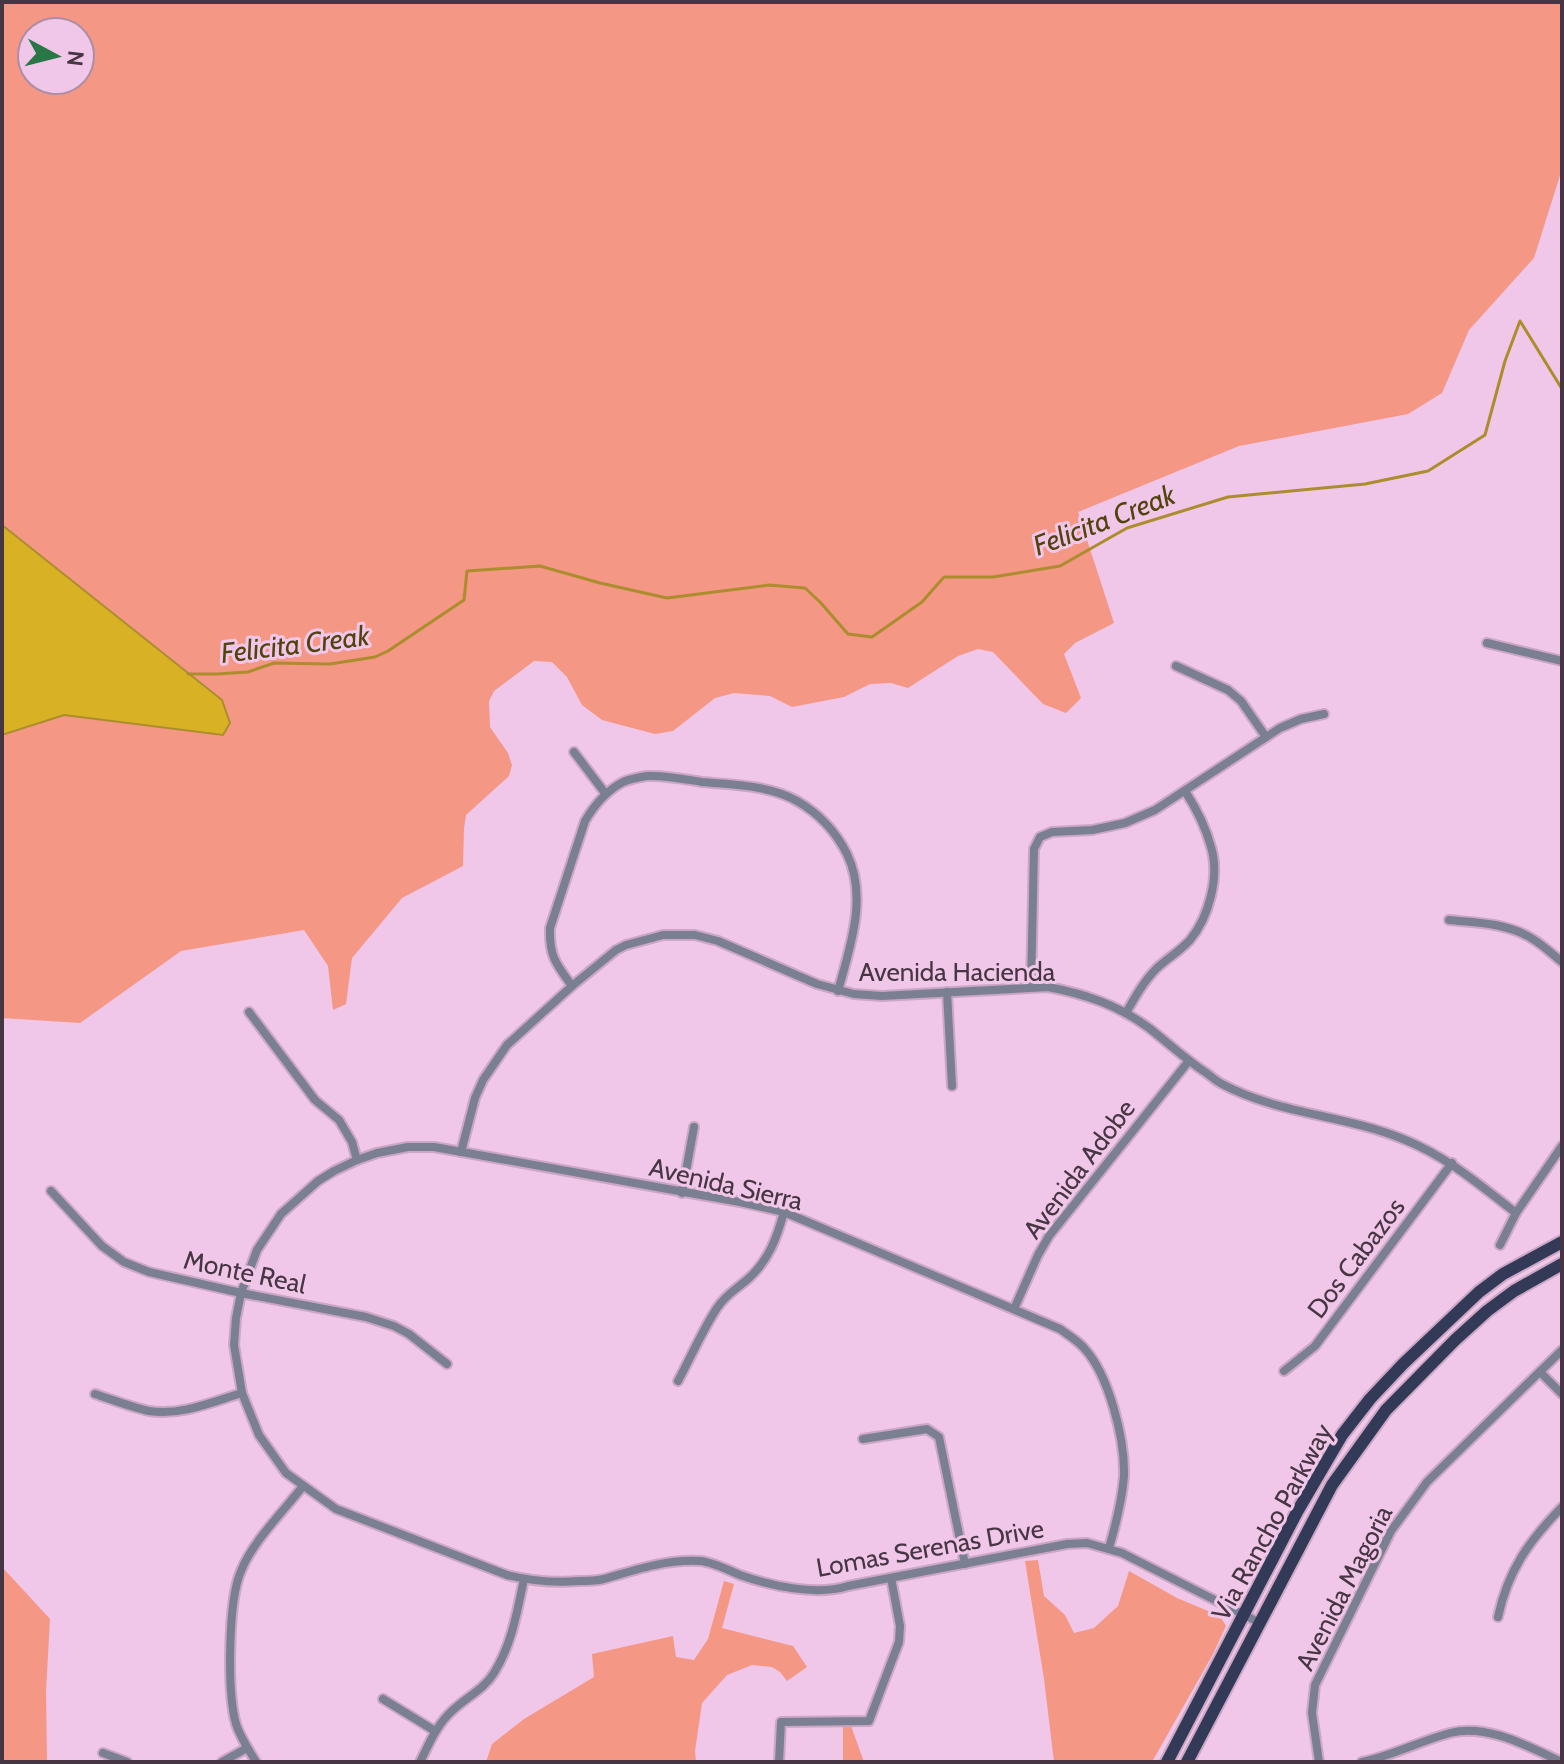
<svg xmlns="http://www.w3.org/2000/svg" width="1564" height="1764" viewBox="0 0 1564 1764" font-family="Cabin,sans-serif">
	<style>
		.green { fill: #f49784; fill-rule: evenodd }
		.water { fill: #d8b224; stroke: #ac8d2d; stroke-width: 2 }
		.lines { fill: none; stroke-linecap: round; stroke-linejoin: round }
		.stream { stroke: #ac8d2d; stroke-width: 3 }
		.street-casing { stroke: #cba7c4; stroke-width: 12 }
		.primary-casing { stroke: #cba7c4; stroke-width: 16 }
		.street { stroke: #7a8092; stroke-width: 8 }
		.primary { stroke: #323a58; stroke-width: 12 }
		.labels { text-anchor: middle; stroke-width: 6; stroke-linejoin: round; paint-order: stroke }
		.street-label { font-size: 26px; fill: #463643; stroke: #f0c7e8 }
		.water-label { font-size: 28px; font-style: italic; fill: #52430d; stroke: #f0c7e8 }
	</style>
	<rect width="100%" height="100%" fill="#f0c7e8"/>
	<g class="green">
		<path d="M 2,2 L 1562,2 L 1562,169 L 1534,258 L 1469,330 L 1442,393 L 1408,414 L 1239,446 L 1078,512 L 1114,623 L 1075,643 L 1064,654 L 1081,698 L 1066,713 L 1043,704 L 993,652 L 978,649 L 958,656 L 908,688 L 891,683 L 870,684 L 844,697 L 792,707 L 770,696 L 734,693 L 715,698 L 673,731 L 655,734 L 602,720 L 582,705 L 567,677 L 552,662 L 534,661 L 494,691 L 489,701 L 490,727 L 508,753 L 512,765 L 509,776 L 466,815 L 464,828 L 463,866 L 402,898 L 352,958 L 346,1004 L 333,1010 L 328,966 L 304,930 L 181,951 L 80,1023 L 2,1018 L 2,735 L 63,715 L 222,735 L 222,700 L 2,525 ZM 32,32 L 80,32 L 80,80 L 32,80 Z"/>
		<path d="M 1038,1560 L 1044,1596 L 1065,1615 L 1074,1633 L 1094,1628 L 1118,1606 L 1129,1571 L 1177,1598 L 1220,1616 L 1226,1626 L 1213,1654 L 1152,1762 L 1054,1762 L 1044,1679 L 1025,1561 Z"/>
		<path d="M 2,1567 L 50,1619 L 46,1691 L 47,1762 L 2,1762 Z"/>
		<path d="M 724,1581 L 734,1584 L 722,1628 L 793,1646 L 807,1667 L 787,1681 L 780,1672 L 772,1667 L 752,1665 L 727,1675 L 702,1703 L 695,1751 L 696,1762 L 486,1762 L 492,1744 L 524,1719 L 594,1677 L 592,1654 L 673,1636 L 676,1657 L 694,1660 L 708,1639 Z"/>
		<path d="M 843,1725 L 851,1726 L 864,1762 L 843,1762 Z"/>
	</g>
	<path class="water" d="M 2,525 L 222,700 L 230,723 L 223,735 L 64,715 L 2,735 Z"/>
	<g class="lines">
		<path class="stream" d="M 188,674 L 217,674 L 248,672 L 274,663 L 330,664 L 375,657 L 388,651 L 464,600 L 467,571 L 540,566 L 600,583 L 667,598 L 769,585 L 805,588 L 820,602 L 848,634 L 872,637 L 922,602 L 944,577 L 993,577 L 1060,566 L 1127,528 L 1228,497 L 1365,484 L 1428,471 L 1485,435 L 1505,361 L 1520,321 L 1562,389"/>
		<g class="street-casing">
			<g id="street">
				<path d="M 1487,643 L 1562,661"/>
				<path d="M 1176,666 L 1228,690 L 1241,701 L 1266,737"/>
				<path d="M 574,752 L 605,793"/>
				<path d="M 1449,920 C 1477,923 1507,923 1531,938 C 1542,944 1552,954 1562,962"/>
				<path d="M 572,986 C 556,964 549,956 550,928 L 585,821 C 595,804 606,791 623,782 C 630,779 640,777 647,776 C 665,775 684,779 702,782 C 733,785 769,785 797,801 C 818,813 836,832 847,854 C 868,897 850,947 838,991"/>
				<path d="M 1031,987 L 1034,849 L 1040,837 L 1052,832 L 1092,830 L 1125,823 L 1155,810 L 1280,728 L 1301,719 L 1324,714"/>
				<path d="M 947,992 L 952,1086"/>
				<path d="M 249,1012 L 315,1100 L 339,1120 L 352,1142 L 357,1160"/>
				<path d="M 1126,1013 C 1135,997 1144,981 1157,968 C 1168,958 1180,951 1190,940 C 1209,917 1220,876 1211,847 C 1206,828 1196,808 1185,791"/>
				<path d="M 461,1152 L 475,1098 L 483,1080 L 507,1045 L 572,986 L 616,950 L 626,945 L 663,935 L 695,935 L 718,941 L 817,984 L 854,994 L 882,996 L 1048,987 C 1085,994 1118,1005 1149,1028 C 1167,1042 1183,1057 1202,1070 C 1209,1074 1214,1080 1222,1084 C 1278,1114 1344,1115 1403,1139 C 1446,1156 1480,1185 1516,1213"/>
				<path d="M 51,1191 L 102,1246 L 124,1262 L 149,1272 L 241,1293 L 366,1317 L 394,1326 L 409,1334 L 447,1364"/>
				<path d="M 682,1193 L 694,1127"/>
				<path d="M 1500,1245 L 1516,1213 L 1562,1146"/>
				<path d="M 1014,1309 L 1038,1255 L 1049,1236 L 1188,1062"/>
				<path d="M 1284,1371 L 1315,1346 L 1452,1163"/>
				<path d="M 1540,1372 L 1562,1394"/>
				<path d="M 678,1381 C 691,1357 702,1331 717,1308 C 727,1293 737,1289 749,1278 C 769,1260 777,1237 784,1212"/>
				<path d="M 95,1394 C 113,1400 131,1407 149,1411 C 181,1416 212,1402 242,1393"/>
				<path d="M 863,1439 L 927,1429 L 939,1437 L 965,1564"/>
				<path d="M 1109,1548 C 1116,1524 1122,1501 1124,1476 C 1125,1439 1109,1375 1084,1348 C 1077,1340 1068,1335 1060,1329 L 784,1212 L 740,1202 L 434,1147 L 408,1147 L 377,1153 L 357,1160 L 334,1171 L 318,1181 L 281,1214 L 257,1250 L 241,1293 L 236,1318 L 234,1345 L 242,1393 L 259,1435 L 286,1473 L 336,1509 L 507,1575 C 531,1581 554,1583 579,1581 C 587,1581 596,1581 604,1579 C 634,1570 667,1559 700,1561 C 713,1562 728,1570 740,1575 C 771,1586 816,1596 848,1586 L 1067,1544 L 1087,1543 L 1122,1553 L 1260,1623"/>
				<path d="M 1498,1617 C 1508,1570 1529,1541 1562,1507"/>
				<path d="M 383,1699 L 435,1731"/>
				<path d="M 103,1753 L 127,1762"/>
				<path d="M 222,1762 L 247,1748"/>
				<path d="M 256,1762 C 249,1750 240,1737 236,1724 C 227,1692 228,1601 241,1571 C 253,1541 283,1512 303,1486"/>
				<path d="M 420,1762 C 429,1744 437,1724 453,1710 C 467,1697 484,1689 494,1673 C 512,1644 517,1612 524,1579"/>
				<path d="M 779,1762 L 781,1722 L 869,1721 L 899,1642 L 900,1626 L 891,1578"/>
				<path d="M 1319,1762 L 1312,1713 L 1315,1685 L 1391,1531 L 1427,1482 L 1562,1350"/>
				<path d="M 1362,1762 C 1392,1756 1420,1741 1450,1733 C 1487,1723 1529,1747 1562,1762"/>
			</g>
		</g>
		<g class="primary-casing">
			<g id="primary">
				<path d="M 1167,1762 L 1297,1512 L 1342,1435 L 1370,1399 L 1403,1364 L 1479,1292 L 1503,1274 L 1562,1242"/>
				<path d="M 1187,1762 L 1332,1485 L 1386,1410 L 1455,1340 L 1487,1311 L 1514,1291 L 1562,1264"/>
			</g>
		</g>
		<use href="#street" class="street"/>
		<use href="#primary" class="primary"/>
	</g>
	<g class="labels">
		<g class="street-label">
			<text x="957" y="981">Avenida Hacienda</text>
			<text transform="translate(1079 1169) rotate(-53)" y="9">Avenida Adobe</text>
			<text transform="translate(726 1184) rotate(13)" y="9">Avenida Sierra</text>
			<text transform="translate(1356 1258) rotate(-53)" y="9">Dos Cabazos</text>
			<text transform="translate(245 1272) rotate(12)" y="9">Monte Real</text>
			<text transform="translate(1272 1522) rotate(-61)" y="9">Via Rancho Parkway</text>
			<text transform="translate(930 1548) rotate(-10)" y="9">Lomas Serenas Drive</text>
			<text transform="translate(1344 1588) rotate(-63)" y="9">Avenida Magoria</text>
		</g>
		<g class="water-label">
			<text transform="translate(1104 520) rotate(-21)" y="10">Felicita Creak</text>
			<text transform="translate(295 644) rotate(-7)" y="10">Felicita Creak</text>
		</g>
	</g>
	<rect width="1564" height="1764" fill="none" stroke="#463643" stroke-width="8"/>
	<g transform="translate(56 56) rotate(97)"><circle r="38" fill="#f0c7e8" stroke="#ac8da6" stroke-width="2"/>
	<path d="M0-6L14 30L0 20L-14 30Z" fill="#297646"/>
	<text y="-12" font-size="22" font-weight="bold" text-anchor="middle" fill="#463643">N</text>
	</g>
</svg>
